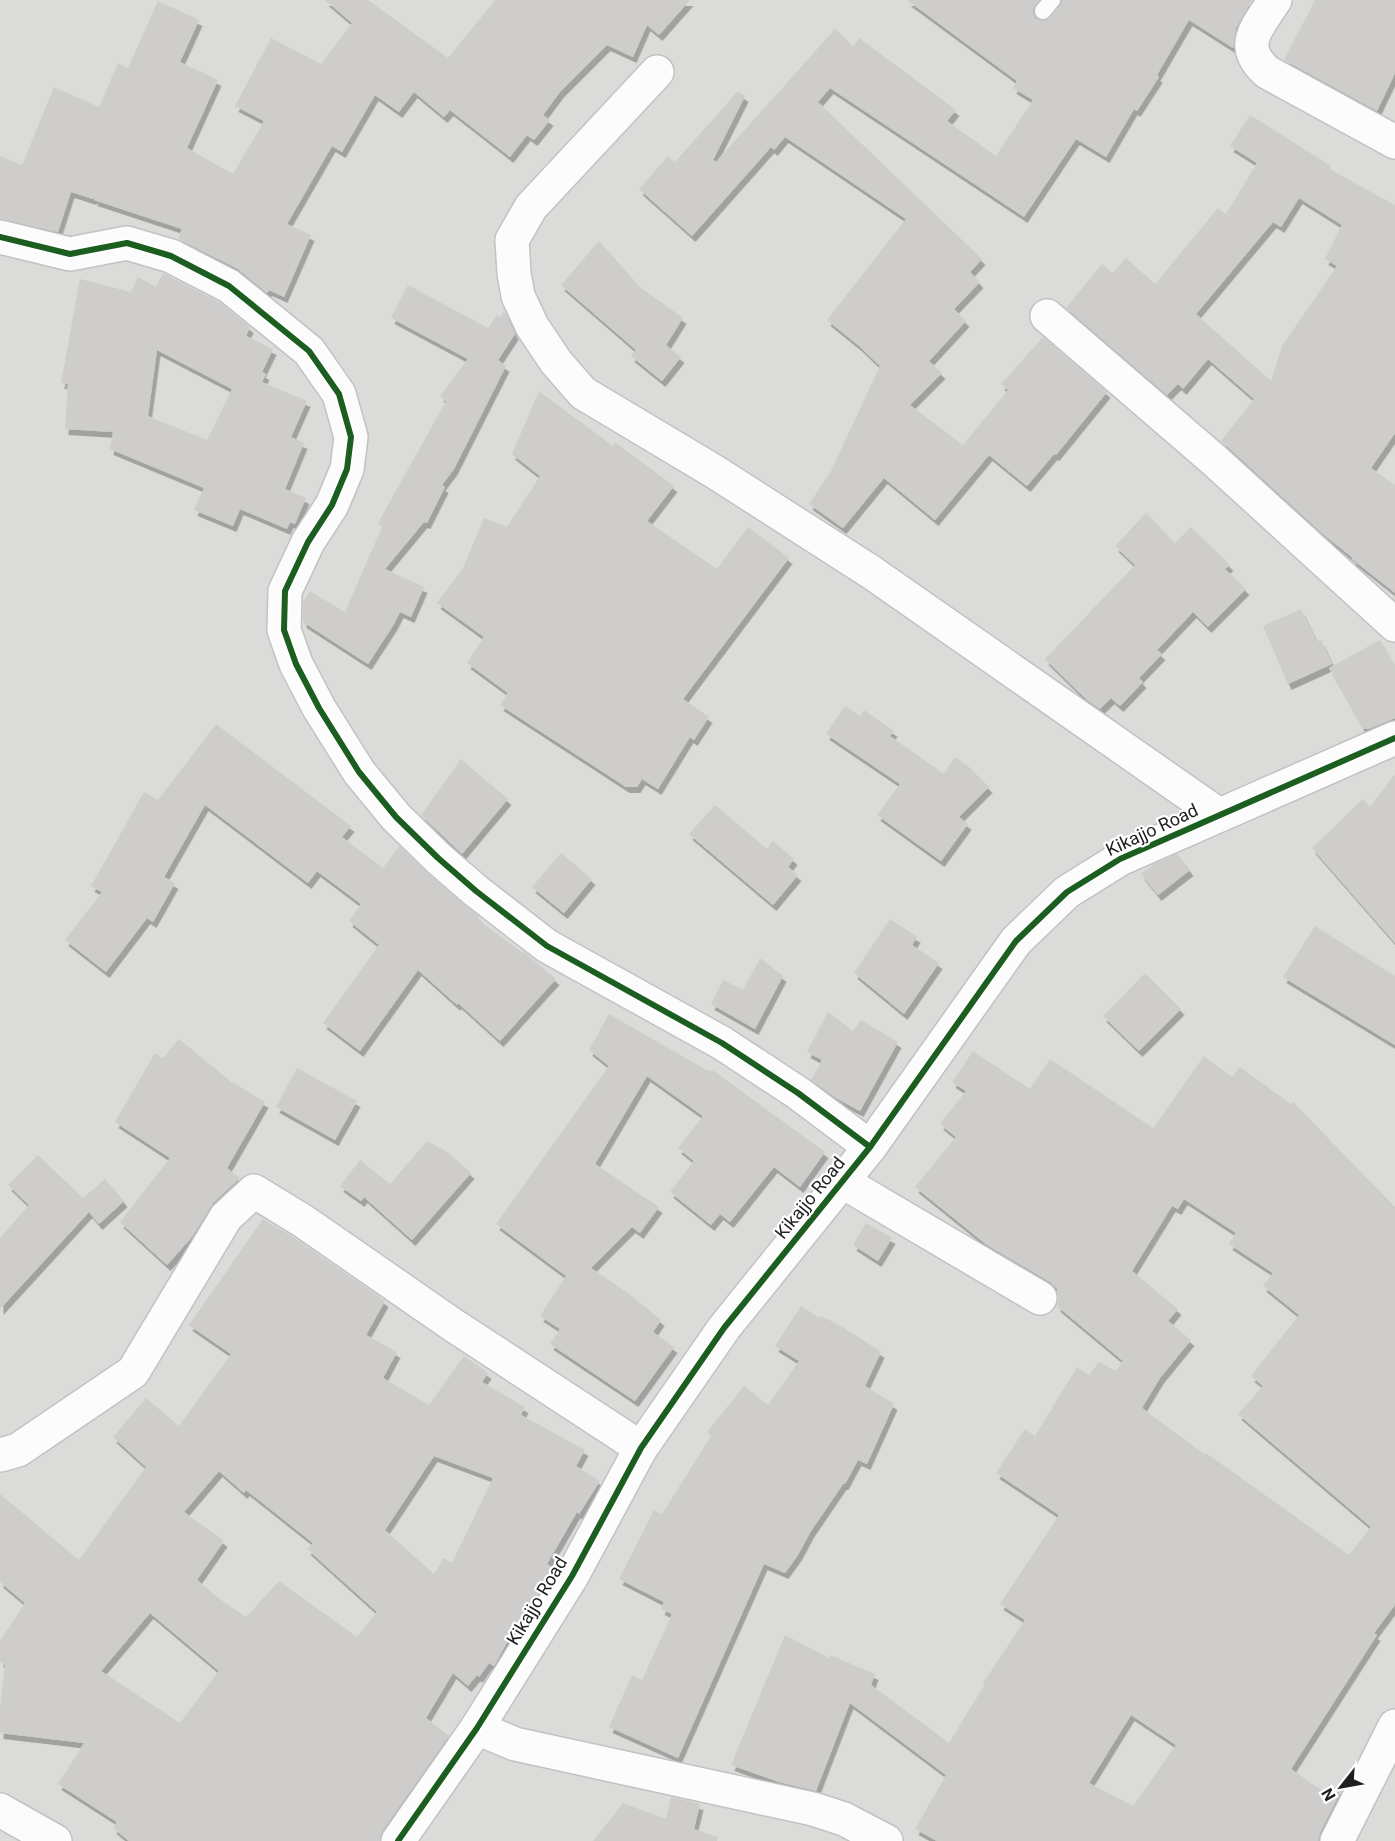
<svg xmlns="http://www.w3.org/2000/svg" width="1395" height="1841" viewBox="0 0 1395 1841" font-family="Roboto,sans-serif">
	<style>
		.residential { fill: #dbdbd9 }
		.building { fill: #cfcdcb; fill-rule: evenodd; filter: url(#shadow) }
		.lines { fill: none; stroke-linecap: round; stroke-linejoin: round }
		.lane-casing { stroke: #c2c2c0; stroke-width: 20 }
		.street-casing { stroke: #c2c2c0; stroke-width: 36 }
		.lane { stroke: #fcfcfc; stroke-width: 16 }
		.street { stroke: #fcfcfc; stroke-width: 33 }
		.cycleway-casing { stroke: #fff; stroke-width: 10 }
		.cycleway { stroke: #1b5e20; stroke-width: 6 }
		.labels { text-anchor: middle; stroke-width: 4.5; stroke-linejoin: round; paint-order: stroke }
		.street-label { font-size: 18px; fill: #1f1f1f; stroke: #fff }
	</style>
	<defs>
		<filter id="shadow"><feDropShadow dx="3.5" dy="6" stdDeviation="0" flood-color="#0004"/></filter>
	</defs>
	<rect width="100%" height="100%" fill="#ecebe8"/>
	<rect class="residential" x="0" y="0" width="1395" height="1841"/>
	<g class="building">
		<path d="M 325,0 L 368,0 L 448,58 L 495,0 L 690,0 L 659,35 L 647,25 L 633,57 L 607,45 L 560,92 L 543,115 L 550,120 L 534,140 L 527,135 L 510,157 L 450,110 L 444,117 L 414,92 L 399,112 L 375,95 L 342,152 L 332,146 L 287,224 L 311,235 L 284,297 L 269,290 L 267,293 L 238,269 L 178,239 L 182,229 L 94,200 L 95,196 L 93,199 L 71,192 L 58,232 L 0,219 L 0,156 L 22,165 L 54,87 L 99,107 L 118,63 L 128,68 L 158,1 L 199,20 L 180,62 L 218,80 L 187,148 L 233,174 L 264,121 L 235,106 L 271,38 L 321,64 L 352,23 Z"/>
		<path d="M 907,0 L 1038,0 L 1033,9 L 1033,14 L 1036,19 L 1042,21 L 1051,18 L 1060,6 L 1062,0 L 1252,0 L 1236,28 L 1233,48 L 1189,20 L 1157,75 L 1159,77 L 1137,111 L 1134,109 L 1106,157 L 1076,139 L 1024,217 L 830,88 L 818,102 L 982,259 L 970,272 L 980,282 L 954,309 L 966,321 L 929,361 L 942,373 L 910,405 L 963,445 L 1008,390 L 1001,384 L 1043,337 L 1107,392 L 1056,455 L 1054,454 L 1027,486 L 989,455 L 935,520 L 884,478 L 843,528 L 809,504 L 831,471 L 880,366 L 858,345 L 827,320 L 906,219 L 785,137 L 774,150 L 771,147 L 692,236 L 639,189 L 668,156 L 675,162 L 738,91 L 745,96 L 713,160 L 716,162 L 835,29 L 853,46 L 859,38 L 956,110 L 947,121 L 996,156 L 1033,100 L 1013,88 L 1017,81 Z"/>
		<path d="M 1315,0 L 1395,0 L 1395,73 L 1377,111 L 1284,60 Z"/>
		<path d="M 1250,115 L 1331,166 L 1329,169 L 1395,205 L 1395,433 L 1371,468 L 1395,485 L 1395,593 L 1352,559 L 1353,558 L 1324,535 L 1221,441 L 1254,399 L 1208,359 L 1183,389 L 1178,384 L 1167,395 L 1066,308 L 1102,264 L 1113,273 L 1126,258 L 1155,284 L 1218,208 L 1226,214 L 1257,163 L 1230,146 ZM 1299,198 L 1342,225 L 1325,259 L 1337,266 L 1282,346 L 1271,381 L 1196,314 L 1273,222 L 1281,227 Z"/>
		<path d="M 599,241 L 641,288 L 683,318 L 666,345 L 681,357 L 662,381 L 631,356 L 636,350 L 561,285 Z"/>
		<path d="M 163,273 L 219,302 L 250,327 L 246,336 L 273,349 L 262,372 L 266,374 L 262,382 L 307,401 L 291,437 L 304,443 L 285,489 L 306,498 L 295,524 L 290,522 L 287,529 L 240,509 L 233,526 L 194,510 L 204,488 L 110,449 L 113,432 L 65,429 L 68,384 L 61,383 L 80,279 L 131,292 L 138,277 L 156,287 ZM 157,350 L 232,389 L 207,440 L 148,416 Z"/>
		<path d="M 408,285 L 488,328 L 497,315 L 500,317 L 504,311 L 515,334 L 498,360 L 506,366 L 454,469 L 442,485 L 445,487 L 427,523 L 424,522 L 385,569 L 424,587 L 411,617 L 400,612 L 394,624 L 368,664 L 303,622 L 303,602 L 310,591 L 345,612 L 382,527 L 378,523 L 446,401 L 440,396 L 468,359 L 391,318 Z"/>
		<path d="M 539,391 L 613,446 L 615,442 L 674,486 L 647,521 L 717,569 L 748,527 L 789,558 L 683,699 L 709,717 L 694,740 L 690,737 L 658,789 L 642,779 L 637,787 L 626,787 L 500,705 L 508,693 L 467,663 L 484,637 L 437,603 L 463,568 L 484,518 L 507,527 L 540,476 L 512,454 Z"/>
		<path d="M 1146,513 L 1175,543 L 1191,527 L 1230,565 L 1225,569 L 1246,589 L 1208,627 L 1193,612 L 1157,650 L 1162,654 L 1139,678 L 1143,682 L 1120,706 L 1111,698 L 1100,709 L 1087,700 L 1045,659 L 1135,565 L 1115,546 Z"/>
		<path d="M 1301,609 L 1317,642 L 1321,640 L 1332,664 L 1288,684 L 1263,626 Z"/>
		<path d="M 1380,640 L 1395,667 L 1395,718 L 1368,729 L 1363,729 L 1329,668 Z"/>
		<path d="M 845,706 L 860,716 L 864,710 L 894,731 L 890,736 L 944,774 L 955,757 L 969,767 L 989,787 L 959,817 L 968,824 L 941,861 L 877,815 L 900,784 L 826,734 Z"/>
		<path d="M 216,724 L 351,826 L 342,837 L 383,868 L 399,846 L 426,872 L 479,917 L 477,919 L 523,953 L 524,952 L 556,979 L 500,1041 L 458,1003 L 457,1005 L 418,970 L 360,1051 L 323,1023 L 379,945 L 349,921 L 361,904 L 317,871 L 308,883 L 205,805 L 164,877 L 175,883 L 153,922 L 147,918 L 106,972 L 65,940 L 102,892 L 91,886 L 144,792 L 158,800 Z"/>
		<path d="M 461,759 L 508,799 L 462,854 L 421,815 Z"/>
		<path d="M 1395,774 L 1395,943 L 1312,848 L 1363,799 L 1370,807 Z"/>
		<path d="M 715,805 L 767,849 L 773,841 L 794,859 L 788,867 L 798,875 L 773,905 L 689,834 Z"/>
		<path d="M 561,853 L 592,879 L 564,913 L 532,887 Z"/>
		<path d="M 1177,854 L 1190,870 L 1158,895 L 1141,874 L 1154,864 Z"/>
		<path d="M 890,919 L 917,937 L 912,945 L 939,963 L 904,1014 L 854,973 Z"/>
		<path d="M 1315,926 L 1395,976 L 1395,1045 L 1283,977 Z"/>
		<path d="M 760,958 L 783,976 L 755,1029 L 711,1004 L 723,980 L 743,990 Z"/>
		<path d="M 1145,973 L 1181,1009 L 1139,1051 L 1103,1016 Z"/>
		<path d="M 828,1012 L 853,1031 L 861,1020 L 898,1042 L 860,1111 L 836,1098 L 811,1080 L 822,1060 L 807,1052 Z"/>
		<path d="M 609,1014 L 708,1071 L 714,1071 L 825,1152 L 800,1187 L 774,1167 L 730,1222 L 720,1214 L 711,1225 L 670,1192 L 694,1161 L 678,1148 L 703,1116 L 647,1076 L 595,1164 L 659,1207 L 640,1233 L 632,1227 L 591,1268 L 628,1293 L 661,1320 L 653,1332 L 674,1347 L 635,1401 L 550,1344 L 560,1329 L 540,1316 L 566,1276 L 496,1224 L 609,1066 L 589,1050 Z"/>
		<path d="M 179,1039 L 230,1081 L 265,1102 L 227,1168 L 240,1178 L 213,1203 L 192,1237 L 167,1265 L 120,1222 L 170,1158 L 115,1122 L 155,1053 L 163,1058 Z"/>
		<path d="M 973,1051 L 1030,1089 L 1050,1059 L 1153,1128 L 1204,1056 L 1232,1077 L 1240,1067 L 1291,1104 L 1293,1102 L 1395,1207 L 1395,1605 L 1374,1633 L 1377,1635 L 1291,1769 L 1324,1792 L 1329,1784 L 1341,1791 L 1320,1833 L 1318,1841 L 937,1841 L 915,1829 L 946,1775 L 850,1703 L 816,1791 L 779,1782 L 731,1765 L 785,1635 L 829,1658 L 830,1655 L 875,1674 L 871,1685 L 949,1743 L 985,1684 L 983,1683 L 1025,1620 L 1000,1604 L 1059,1515 L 996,1473 L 1025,1429 L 1035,1436 L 1077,1367 L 1089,1375 L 1099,1362 L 1116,1371 L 1123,1361 L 1057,1306 L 1059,1298 L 1057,1289 L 1050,1282 L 987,1245 L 915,1187 L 956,1137 L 940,1124 L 966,1091 L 952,1082 ZM 1184,1199 L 1236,1233 L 1229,1244 L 1273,1273 L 1263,1286 L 1299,1315 L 1251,1376 L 1263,1386 L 1238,1414 L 1371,1527 L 1349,1555 L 1206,1453 L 1205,1455 L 1142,1408 L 1160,1378 L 1191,1340 L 1168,1321 L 1178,1309 L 1132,1271 L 1172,1206 L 1178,1209 ZM 1131,1715 L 1176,1745 L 1133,1806 L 1089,1783 Z"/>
		<path d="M 297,1068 L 357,1101 L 335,1140 L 276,1107 Z"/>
		<path d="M 427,1141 L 449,1153 L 471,1173 L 412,1240 L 364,1197 L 361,1201 L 340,1186 L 360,1160 L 390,1184 Z"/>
		<path d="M 38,1155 L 83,1198 L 105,1179 L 124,1201 L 99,1224 L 89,1212 L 0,1309 L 0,1238 L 29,1205 L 8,1185 Z"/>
		<path d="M 263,1219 L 293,1237 L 385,1301 L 366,1335 L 397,1352 L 383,1378 L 429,1405 L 464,1356 L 488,1373 L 482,1382 L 525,1407 L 521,1415 L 585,1450 L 576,1466 L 600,1481 L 579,1514 L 577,1512 L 547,1564 L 554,1569 L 531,1606 L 528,1604 L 494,1666 L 489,1663 L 479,1677 L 477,1675 L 468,1686 L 453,1673 L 426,1718 L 449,1736 L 383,1830 L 380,1841 L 129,1841 L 113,1828 L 117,1822 L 58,1784 L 84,1743 L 0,1733 L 0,1708 L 5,1665 L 0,1662 L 0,1641 L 25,1603 L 0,1582 L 0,1494 L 79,1560 L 146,1467 L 113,1437 L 146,1398 L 179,1426 L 231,1354 L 189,1325 ZM 434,1456 L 493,1478 L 452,1563 L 444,1558 L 434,1574 L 385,1530 ZM 219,1471 L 244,1493 L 246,1490 L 313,1543 L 307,1549 L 377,1612 L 357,1637 L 279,1581 L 246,1617 L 221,1600 L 197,1580 L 224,1541 L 184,1512 ZM 150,1613 L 219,1671 L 180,1723 L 101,1671 Z"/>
		<path d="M 866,1223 L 892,1238 L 878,1261 L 853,1245 Z"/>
		<path d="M 801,1306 L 820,1318 L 821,1316 L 843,1327 L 881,1352 L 865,1386 L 894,1404 L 867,1464 L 858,1460 L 845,1484 L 843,1484 L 811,1531 L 798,1555 L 785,1573 L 764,1564 L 678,1758 L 609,1727 L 632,1675 L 642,1680 L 672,1614 L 661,1609 L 664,1602 L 619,1579 L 654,1510 L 662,1514 L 711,1436 L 707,1432 L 744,1386 L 768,1405 L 799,1361 L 775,1346 Z"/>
		<path d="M 671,1797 L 700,1804 L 694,1829 L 718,1837 L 717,1841 L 593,1841 L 623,1803 L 666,1819 Z"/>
	</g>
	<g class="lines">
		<g class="lane-casing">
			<path id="lane" d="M 1043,11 L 1052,0"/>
		</g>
		<g class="street-casing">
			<g id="street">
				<path d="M 1275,0 C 1258,27 1237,45 1267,72 L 1395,142"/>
				<path d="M 657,72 L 531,207 L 512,240 L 514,273 L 518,296 L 532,326 L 556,362 L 583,393 L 715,472 L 871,572 L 1219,815"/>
				<path d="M 0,237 L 70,254 L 127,243 L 171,256 L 229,286 L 309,351 L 339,394 L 351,437 L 347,469 L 332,505 L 308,542 L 285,591 L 284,630 L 296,664 L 319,708 L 359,772 L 396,817 L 438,858 L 476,891 L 547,946 L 722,1043 L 798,1093 L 870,1147"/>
				<path d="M 1047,316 L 1214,460 L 1395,625"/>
				<path d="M 843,1182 L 1040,1298"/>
				<path d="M 0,1455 L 18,1450 L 133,1372 L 226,1217 L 254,1191 L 303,1221 L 453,1325 L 641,1448"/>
				<path d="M 477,1728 L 515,1744 L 813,1809 L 844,1819 L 886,1841"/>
				<path d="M 0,1810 L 55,1841"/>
				<path d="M 398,1841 L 477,1728 L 572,1576 L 641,1448 L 724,1328 L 870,1147 L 1016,941 L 1067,892 L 1120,859 L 1395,738"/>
				<path d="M 1337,1841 L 1395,1726"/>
			</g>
		</g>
		<use href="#lane" class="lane"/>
		<use href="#street" class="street"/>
		<g class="cycleway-casing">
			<g id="cycleway">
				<path d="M 0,237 L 70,254 L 127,243 L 171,256 L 229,286 L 309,351 L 339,394 L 351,437 L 347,469 L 332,505 L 308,542 L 285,591 L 284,630 L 296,664 L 319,708 L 359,772 L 396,817 L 438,858 L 476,891 L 547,946 L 722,1043 L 798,1093 L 870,1147"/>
				<path d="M 398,1841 L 477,1728 L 572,1576 L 641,1448 L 724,1328 L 870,1147 L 1016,941 L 1067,892 L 1120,859 L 1395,738"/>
			</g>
		</g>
		<use href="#cycleway" class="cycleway"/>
	</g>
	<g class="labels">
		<g class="street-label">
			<text transform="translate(1152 830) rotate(-25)" y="6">Kikajjo Road</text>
			<text transform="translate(810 1198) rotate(-51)" y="6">Kikajjo Road</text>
			<text transform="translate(537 1601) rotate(-59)" y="6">Kikajjo Road</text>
		</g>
	</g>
	<g transform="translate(1341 1787) rotate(239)" stroke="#ffffff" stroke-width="4.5" paint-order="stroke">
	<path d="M0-4.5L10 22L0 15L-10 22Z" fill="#1f1f1f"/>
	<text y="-9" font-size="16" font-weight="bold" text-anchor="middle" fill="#1f1f1f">N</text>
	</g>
</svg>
